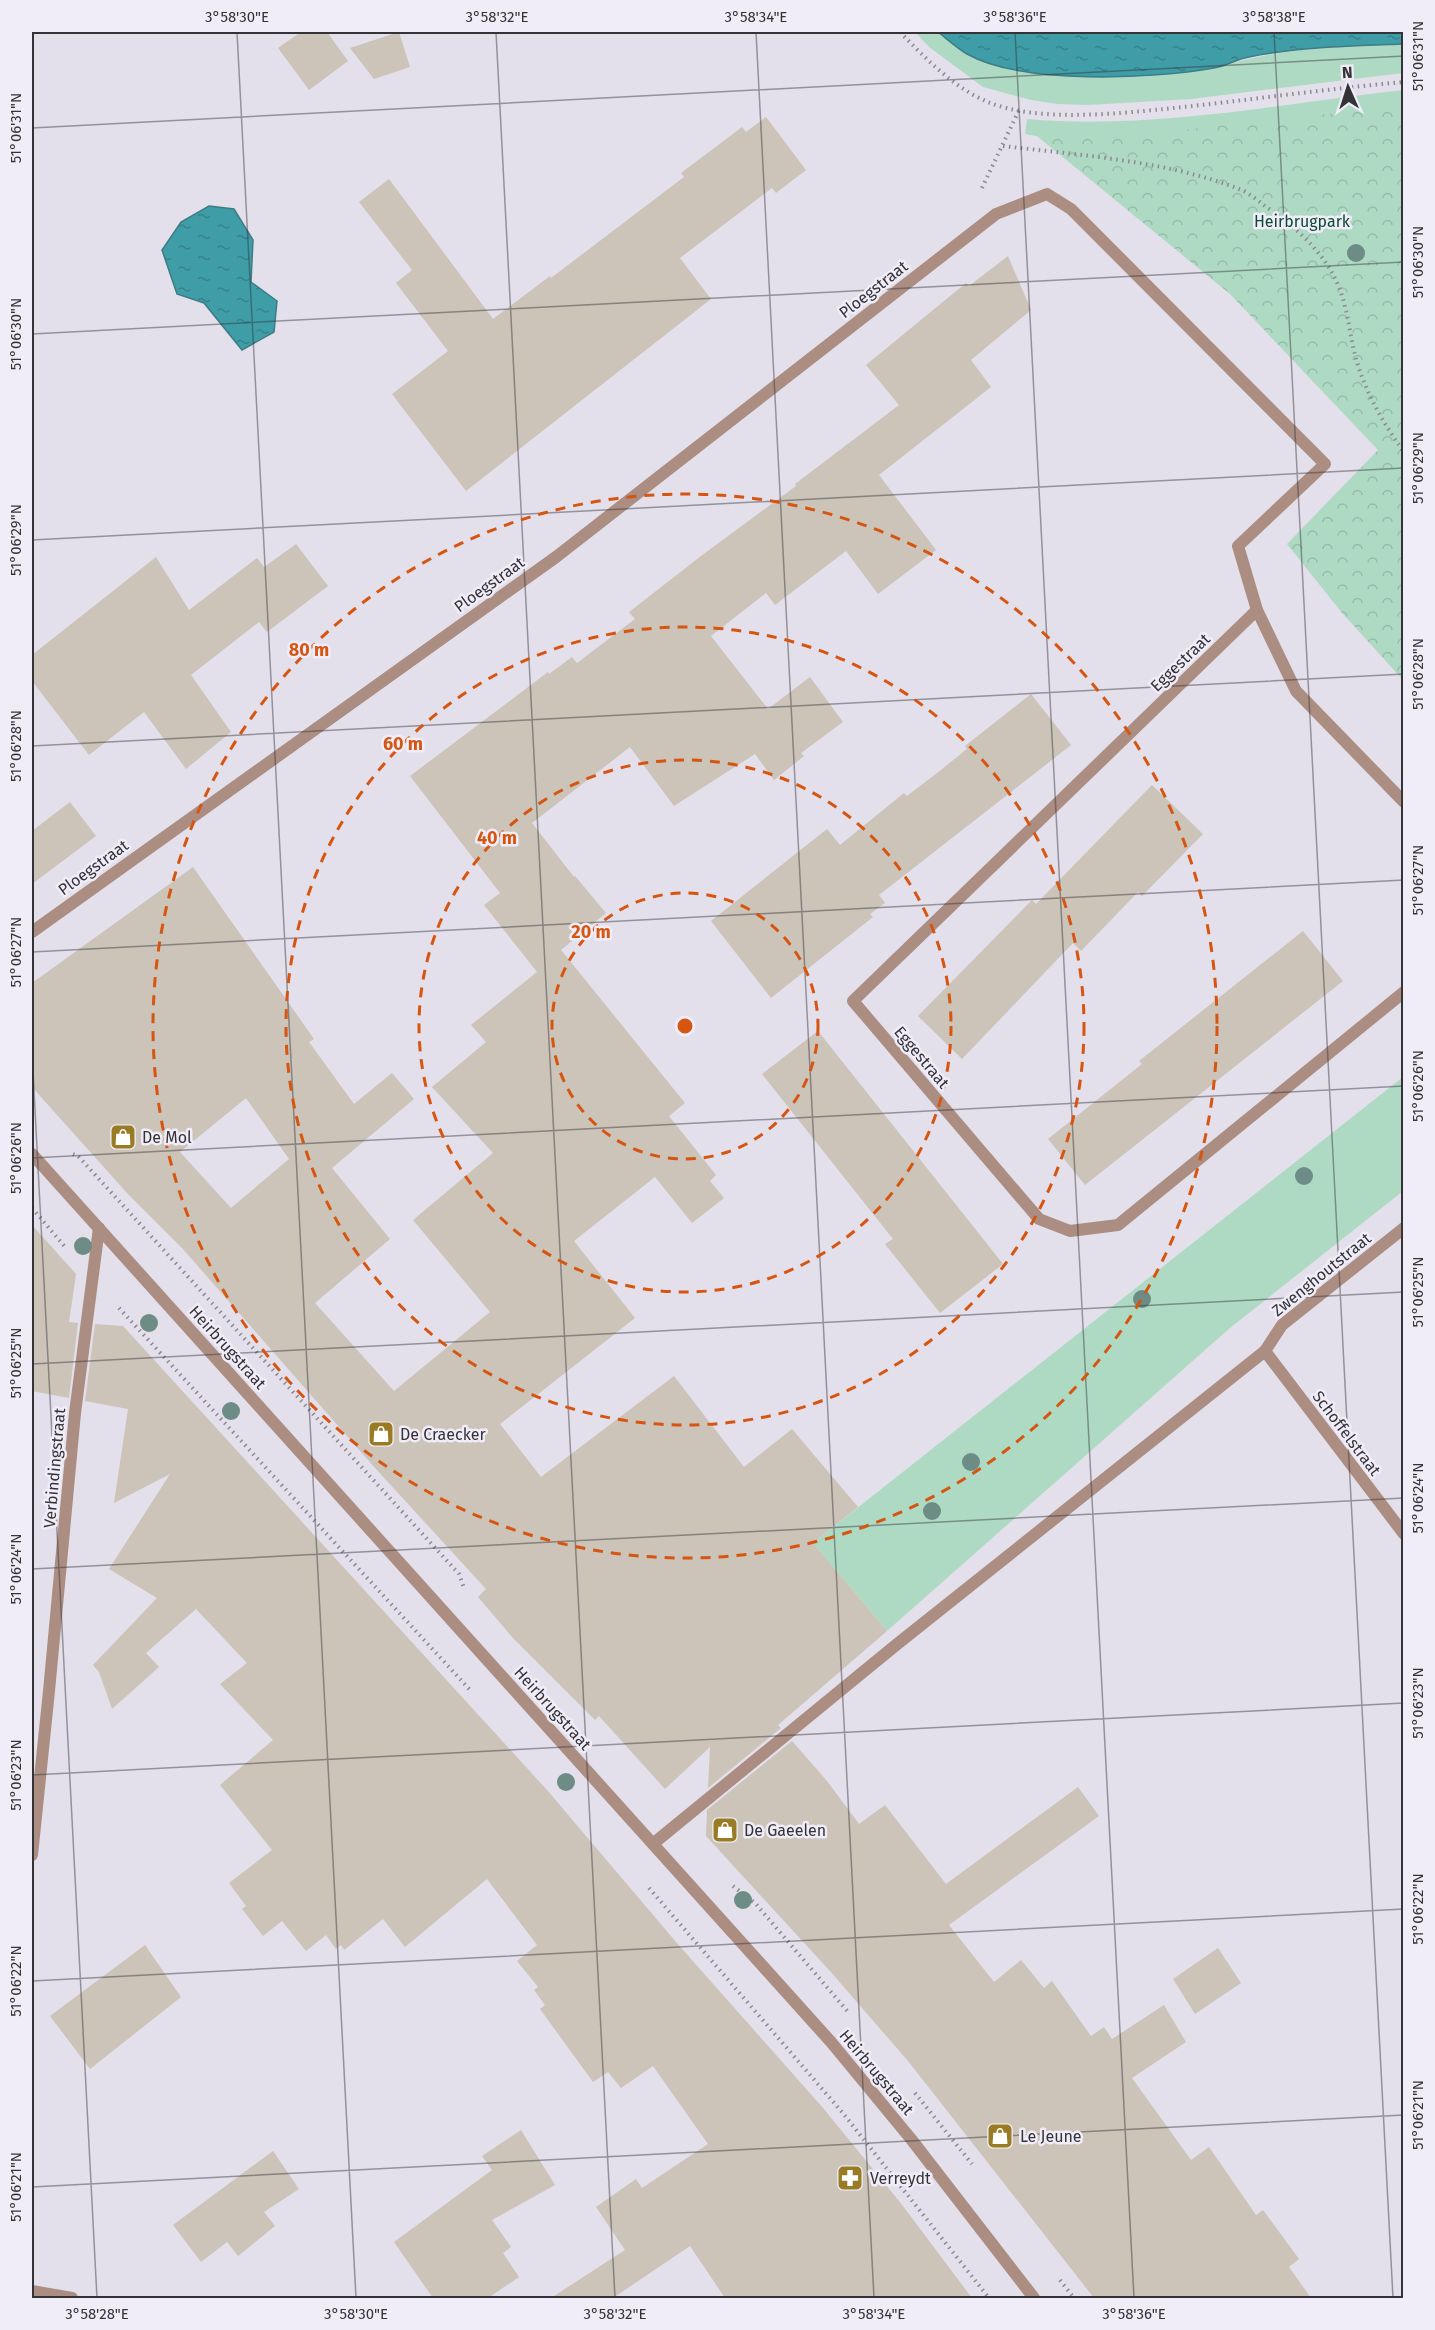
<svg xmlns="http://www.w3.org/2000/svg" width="1435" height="2330" viewBox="0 0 1435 2330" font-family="'Fira Sans',sans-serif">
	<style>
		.green { fill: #aedac4 }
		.park { fill: url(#park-crowns) }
		.water { fill: url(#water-ripples); stroke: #3c7d86; stroke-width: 1.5 }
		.building { fill: #ccc3b9; fill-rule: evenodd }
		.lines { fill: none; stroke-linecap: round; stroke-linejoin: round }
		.path { stroke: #8c8991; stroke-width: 4; stroke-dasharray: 1.5 4.5; stroke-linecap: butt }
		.service { stroke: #ab8d82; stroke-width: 12 }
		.minor { stroke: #ab8d82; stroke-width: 12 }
		.tertiary { stroke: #ab8d82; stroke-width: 12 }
		.tree { fill: #6d8c86 }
		.ticks { fill: none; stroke: #343337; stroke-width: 1.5; stroke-opacity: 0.45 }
		.ring { fill: none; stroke: #d65510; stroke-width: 3; stroke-dasharray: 10 8 }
		.labels { text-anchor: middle; stroke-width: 5; stroke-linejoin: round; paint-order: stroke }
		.park-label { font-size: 16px; fill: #0c4933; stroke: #f0ecf8 }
		.street-label { font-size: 16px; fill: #343337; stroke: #f0ecf8 }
		.poi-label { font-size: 16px; fill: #343337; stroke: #f0ecf8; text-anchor: start }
		.centre { fill: #d65510; stroke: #f0ecf8; stroke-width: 3 }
		.ring-label { font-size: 18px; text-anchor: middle; font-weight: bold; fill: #d65510; stroke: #f0ecf8; stroke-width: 5; stroke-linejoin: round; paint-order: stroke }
		.neatline { fill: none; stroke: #343337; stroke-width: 2 }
		.ticks-label { font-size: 15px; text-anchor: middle; fill: #343337 }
	</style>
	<defs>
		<pattern id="park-crowns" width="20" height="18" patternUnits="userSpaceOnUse" patternTransform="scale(1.5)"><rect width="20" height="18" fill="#aedac4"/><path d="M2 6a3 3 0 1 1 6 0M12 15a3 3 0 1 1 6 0" fill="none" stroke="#96bca9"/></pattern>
		<pattern id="water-ripples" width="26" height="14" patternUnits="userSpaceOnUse" patternTransform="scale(1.5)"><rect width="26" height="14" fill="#3f9da8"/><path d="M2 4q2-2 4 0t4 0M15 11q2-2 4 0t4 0" fill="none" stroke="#36818a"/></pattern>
	</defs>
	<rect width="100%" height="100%" fill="#e3dfeb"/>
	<g class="green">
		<path d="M 915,32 L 938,32 L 968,54 L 1008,68 L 1216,68 C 1276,48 1341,46 1403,44 L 1403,73 L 1191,99 L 1088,105 L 1058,104 L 1031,100 L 983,87 L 929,47 Z"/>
		<path d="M 1403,90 L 1403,437 L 1174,161 L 1025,134 L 1027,119 C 1152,130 1279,104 1403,90 Z"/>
		<path d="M 1403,1077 L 1403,1191 L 1230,1328 L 887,1631 L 813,1543 Z"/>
	</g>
	<path class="park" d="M 1403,106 L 1404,106 L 1403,680 L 1343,614 L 1287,544 L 1378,450 L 1230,294 L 1037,136 L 1116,137 Z"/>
	<g class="water">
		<path d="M 938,32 L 1403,32 L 1404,44 C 1352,46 1299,47 1249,57 C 1237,59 1226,66 1214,68 C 1152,79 1022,85 967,54 C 957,48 947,39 938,32 Z"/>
		<path d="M 209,206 L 234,209 L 253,240 L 251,282 L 277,301 L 274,332 L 242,350 L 204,303 L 177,294 L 162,250 L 181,222 Z"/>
	</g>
	<g class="building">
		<path d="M 301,32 L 327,32 L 348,61 L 309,90 L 278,48 Z"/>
		<path d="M 399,32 L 410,67 L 374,79 L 350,48 Z"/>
		<path d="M 766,117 L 806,170 L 776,193 L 772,188 L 680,258 L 711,299 L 466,491 L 392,394 L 448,351 L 396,283 L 412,270 L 359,202 L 389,179 L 493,319 L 550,276 L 551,278 L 684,177 L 681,173 L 742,127 L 746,132 Z"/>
		<path d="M 1008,256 L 1031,310 L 971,360 L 991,387 L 879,475 L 936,550 L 878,594 L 846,551 L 775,605 L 766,593 L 711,636 L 768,709 L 810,677 L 843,722 L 801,753 L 804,756 L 774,780 L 755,754 L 674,806 L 630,747 L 532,823 L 574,877 L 575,876 L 606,913 L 561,950 L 685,1103 L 669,1116 L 716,1175 L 710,1181 L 724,1198 L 692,1223 L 655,1177 L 574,1241 L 635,1318 L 500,1424 L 541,1477 L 674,1376 L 744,1467 L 792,1429 L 858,1507 L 813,1543 L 887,1631 L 778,1725 L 781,1728 L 708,1788 L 710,1747 L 665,1789 L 599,1716 L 595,1720 L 513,1638 L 478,1597 L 486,1589 L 376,1469 L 182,1248 L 127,1193 L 32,1087 L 32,983 L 193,867 L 314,1039 L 309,1042 L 354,1104 L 392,1073 L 414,1099 L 332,1168 L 390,1239 L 315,1303 L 394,1391 L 490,1312 L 413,1220 L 493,1153 L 432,1087 L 486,1042 L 471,1025 L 537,972 L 484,905 L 500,893 L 410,776 L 548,672 L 549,674 L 572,657 L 577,663 L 635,619 L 629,612 L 701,556 L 796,486 L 795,484 L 899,405 L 866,365 L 966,283 L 969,286 ZM 246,1098 L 289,1159 L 231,1208 L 180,1152 Z"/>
		<path d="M 296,544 L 328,586 L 267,632 L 259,622 L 191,675 L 231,732 L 186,769 L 144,712 L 89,755 L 32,681 L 32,655 L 156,557 L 189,610 L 257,558 L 264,567 Z"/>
		<path d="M 1031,694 L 1071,745 L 879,895 L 885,903 L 870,914 L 873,917 L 771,998 L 711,921 L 827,829 L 840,845 L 904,793 L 907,796 L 937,773 L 967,749 L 965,746 Z"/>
		<path d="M 1152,785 L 1203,834 L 1142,896 L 1138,892 L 1081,951 L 1073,943 L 962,1059 L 918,1016 L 1032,900 L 1036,904 Z"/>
		<path d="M 70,802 L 96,836 L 32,884 L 32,831 Z"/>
		<path d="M 1303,931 L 1343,981 L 1085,1185 L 1048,1139 L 1142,1064 L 1139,1061 Z"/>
		<path d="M 818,1031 L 1003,1264 L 940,1313 L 885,1244 L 893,1239 L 762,1074 Z"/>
		<path d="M 32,1225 L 76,1274 L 69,1322 L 78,1323 L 69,1398 L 32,1391 Z"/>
		<path d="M 95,1324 L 123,1326 L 547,1790 L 676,1942 L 823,2108 L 903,2206 L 972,2298 L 725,2298 L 690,2246 L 613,2298 L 551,2298 L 625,2250 L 596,2207 L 636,2179 L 642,2188 L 708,2144 L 653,2066 L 621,2088 L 608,2072 L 593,2082 L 540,2009 L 545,2005 L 534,1990 L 538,1987 L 517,1961 L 537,1945 L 487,1879 L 405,1947 L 383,1919 L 344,1950 L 341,1945 L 336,1949 L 326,1935 L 306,1951 L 282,1921 L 263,1936 L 242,1909 L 246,1906 L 229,1883 L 272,1850 L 220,1785 L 273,1740 L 220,1684 L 247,1663 L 196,1609 L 146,1653 L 159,1667 L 112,1709 L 99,1672 L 93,1665 L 157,1598 L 109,1569 L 170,1474 L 114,1503 L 128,1409 L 85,1401 Z"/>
		<path d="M 792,1741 L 827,1781 L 859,1824 L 885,1805 L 946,1884 L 1078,1787 L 1099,1816 L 949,1925 L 994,1982 L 1021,1960 L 1044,1988 L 1052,1981 L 1091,2036 L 1104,2027 L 1112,2039 L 1164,2005 L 1186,2042 L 1132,2078 L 1191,2160 L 1209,2147 L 1256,2215 L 1263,2210 L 1299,2259 L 1289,2267 L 1311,2298 L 1094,2298 L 908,2061 L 830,1971 L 706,1836 L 707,1810 Z"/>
		<path d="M 145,1945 L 181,1997 L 90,2069 L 50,2016 Z"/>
		<path d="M 1218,1948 L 1241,1983 L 1195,2014 L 1173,1979 Z"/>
		<path d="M 521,2130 L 555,2185 L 492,2220 L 511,2247 L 503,2253 L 519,2277 L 488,2298 L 433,2298 L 394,2242 L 492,2170 L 482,2156 Z"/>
		<path d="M 273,2151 L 299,2189 L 264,2212 L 275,2226 L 238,2256 L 227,2242 L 201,2262 L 173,2225 Z"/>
	</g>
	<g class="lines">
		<g class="path">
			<path d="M 900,32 C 925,58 954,88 988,102 C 1035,122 1114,114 1164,109 C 1244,101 1323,89 1404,82"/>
			<path d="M 1003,146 C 1079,155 1168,161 1239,189 C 1248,192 1257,200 1265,206 C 1295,227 1323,250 1338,285 C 1347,306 1349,329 1354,351 C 1363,388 1382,422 1404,452"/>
			<path d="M 982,188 L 1019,110"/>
			<path d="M 73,1154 L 78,1156 L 459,1574 L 464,1588"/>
			<path d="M 32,1208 L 66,1248"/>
			<path d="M 119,1308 L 471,1691"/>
			<path d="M 733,1886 L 755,1903 L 849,2013"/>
			<path d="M 649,1888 L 842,2112 L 989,2298"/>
			<path d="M 915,2093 L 972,2164"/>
			<path d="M 1060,2280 L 1074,2298"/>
		</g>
		<path class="service" d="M 654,1843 L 896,1645 L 1265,1351"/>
		<g class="minor">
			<path d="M 1257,610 L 853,1001 L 1039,1219 L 1070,1231 L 1118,1225 L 1404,992"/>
			<path d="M 32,932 L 556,557 L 996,214 L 1047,194 L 1071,209 L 1325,464 L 1238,546 L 1257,610 L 1296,691 L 1404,802"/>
			<path d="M 1404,1228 L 1282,1325 L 1265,1351 L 1404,1534"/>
			<path d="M 32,1855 L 49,1691 L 75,1413 L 99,1228"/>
			<path d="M 32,2291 L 72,2298"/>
		</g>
		<path class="tertiary" d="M 32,1154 L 831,2042 L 911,2139 L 1034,2298"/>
	</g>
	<g class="tree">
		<circle cx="1356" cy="253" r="9"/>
		<circle cx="1304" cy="1176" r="9"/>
		<circle cx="83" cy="1246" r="9"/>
		<circle cx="1142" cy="1299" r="9"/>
		<circle cx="149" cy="1323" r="9"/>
		<circle cx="231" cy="1411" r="9"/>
		<circle cx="971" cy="1462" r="9"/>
		<circle cx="932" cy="1511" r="9"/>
		<circle cx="566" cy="1782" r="9"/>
		<circle cx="743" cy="1900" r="9"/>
	</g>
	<path class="ticks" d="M 237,32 L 356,2298M 496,32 L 615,2298M 756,32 L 874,2298M 1015,32 L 1134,2298M 1274,32 L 1393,2298M 32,128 L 1404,56M 32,334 L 1404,262M 32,540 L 1404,468M 32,746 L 1404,674M 32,952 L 1404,880M 32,1052 L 97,2298M 32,1158 L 1404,1086M 32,1364 L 1404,1292M 32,1569 L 1404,1498M 32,1775 L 1404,1703M 32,1981 L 1404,1909M 32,2187 L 1404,2115"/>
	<g class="ring">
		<circle cx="685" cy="1026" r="133"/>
		<circle cx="685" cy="1026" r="266"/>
		<circle cx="685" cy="1026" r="399"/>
		<circle cx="685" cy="1026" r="532"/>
	</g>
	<defs>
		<g id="shop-square" transform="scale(1.35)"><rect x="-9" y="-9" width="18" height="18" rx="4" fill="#987b23" stroke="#f0ecf8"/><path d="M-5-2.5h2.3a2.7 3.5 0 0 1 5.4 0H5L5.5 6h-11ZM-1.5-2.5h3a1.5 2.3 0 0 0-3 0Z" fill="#fff"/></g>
		<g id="pharmacy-square" transform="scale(1.35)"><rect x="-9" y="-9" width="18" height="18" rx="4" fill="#987b23" stroke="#f0ecf8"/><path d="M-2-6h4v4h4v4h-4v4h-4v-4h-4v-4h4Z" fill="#fff"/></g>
	</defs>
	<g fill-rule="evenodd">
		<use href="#shop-square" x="123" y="1137"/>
		<use href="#shop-square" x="381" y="1434"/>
		<use href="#shop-square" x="725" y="1830"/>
		<use href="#shop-square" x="1000" y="2136"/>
		<use href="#pharmacy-square" x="850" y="2178"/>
	</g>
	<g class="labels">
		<g class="park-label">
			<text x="1302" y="227">Heirbrugpark</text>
		</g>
		<g class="street-label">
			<text transform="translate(873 289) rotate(-38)" y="6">Ploegstraat</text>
			<text transform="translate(489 584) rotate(-36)" y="6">Ploegstraat</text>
			<text transform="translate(1180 662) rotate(-44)" y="6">Eggestraat</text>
			<text transform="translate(93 867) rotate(-36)" y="6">Ploegstraat</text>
			<text transform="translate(922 1057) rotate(50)" y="6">Eggestraat</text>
			<text transform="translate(1321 1274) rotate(-39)" y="6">Zwenghoutstraat</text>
			<text transform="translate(228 1347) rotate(48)" y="6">Heirbrugstraat</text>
			<text transform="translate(1347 1433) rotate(53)" y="6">Schoffelstraat</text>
			<text transform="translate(54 1468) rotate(-85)" y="6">Verbindingstraat</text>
			<text transform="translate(553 1708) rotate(48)" y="6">Heirbrugstraat</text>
			<text transform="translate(877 2072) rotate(50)" y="6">Heirbrugstraat</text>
		</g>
		<g class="poi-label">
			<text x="142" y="1143">De Mol</text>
			<text x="400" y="1440">De Craecker</text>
			<text x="744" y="1836">De Gaeelen</text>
			<text x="1020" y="2142">Le Jeune</text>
			<text x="870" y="2184">Verreydt</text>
		</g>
	</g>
	<circle cx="685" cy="1026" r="9" class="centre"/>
	<g class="ring-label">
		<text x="309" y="656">80 m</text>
		<text x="403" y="750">60 m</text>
		<text x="497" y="844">40 m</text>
		<text x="591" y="938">20 m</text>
	</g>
	<rect width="1435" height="2330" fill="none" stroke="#f0ecf8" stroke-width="66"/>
	<g transform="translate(1348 87) rotate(357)" stroke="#f0ecf8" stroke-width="4.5" paint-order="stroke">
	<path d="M0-4.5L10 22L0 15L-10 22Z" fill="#343337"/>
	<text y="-9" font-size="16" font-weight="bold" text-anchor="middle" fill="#343337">N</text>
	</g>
	<rect x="33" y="33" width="1369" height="2264" class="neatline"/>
	<g class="ticks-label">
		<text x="237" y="22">3°58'30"E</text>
		<text x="497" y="22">3°58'32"E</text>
		<text x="756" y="22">3°58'34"E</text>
		<text x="1015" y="22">3°58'36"E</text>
		<text x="1274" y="22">3°58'38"E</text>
		<text transform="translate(1418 56) rotate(-90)" y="5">51°06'31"N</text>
		<text transform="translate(16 128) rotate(-90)" y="5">51°06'31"N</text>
		<text transform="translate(1418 262) rotate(-90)" y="5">51°06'30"N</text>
		<text transform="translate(16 334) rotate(-90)" y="5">51°06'30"N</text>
		<text transform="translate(1418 468) rotate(-90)" y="5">51°06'29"N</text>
		<text transform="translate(16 540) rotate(-90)" y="5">51°06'29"N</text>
		<text transform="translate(1418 674) rotate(-90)" y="5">51°06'28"N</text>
		<text transform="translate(16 746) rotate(-90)" y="5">51°06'28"N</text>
		<text transform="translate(1418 880) rotate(-90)" y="5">51°06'27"N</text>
		<text transform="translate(16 952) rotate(-90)" y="5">51°06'27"N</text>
		<text transform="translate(1418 1086) rotate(-90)" y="5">51°06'26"N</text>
		<text transform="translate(16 1158) rotate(-90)" y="5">51°06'26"N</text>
		<text transform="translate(1418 1292) rotate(-90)" y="5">51°06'25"N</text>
		<text transform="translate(16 1363) rotate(-90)" y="5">51°06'25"N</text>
		<text transform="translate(1418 1498) rotate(-90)" y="5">51°06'24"N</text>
		<text transform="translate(16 1569) rotate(-90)" y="5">51°06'24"N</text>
		<text transform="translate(1418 1703) rotate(-90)" y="5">51°06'23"N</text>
		<text transform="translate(16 1775) rotate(-90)" y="5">51°06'23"N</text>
		<text transform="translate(1418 1909) rotate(-90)" y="5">51°06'22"N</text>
		<text transform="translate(16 1981) rotate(-90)" y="5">51°06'22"N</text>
		<text transform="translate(1418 2115) rotate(-90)" y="5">51°06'21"N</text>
		<text transform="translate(16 2187) rotate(-90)" y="5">51°06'21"N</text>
		<text x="97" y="2319">3°58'28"E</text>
		<text x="356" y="2319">3°58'30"E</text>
		<text x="615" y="2319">3°58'32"E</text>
		<text x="874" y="2319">3°58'34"E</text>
		<text x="1134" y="2319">3°58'36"E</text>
	</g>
</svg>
